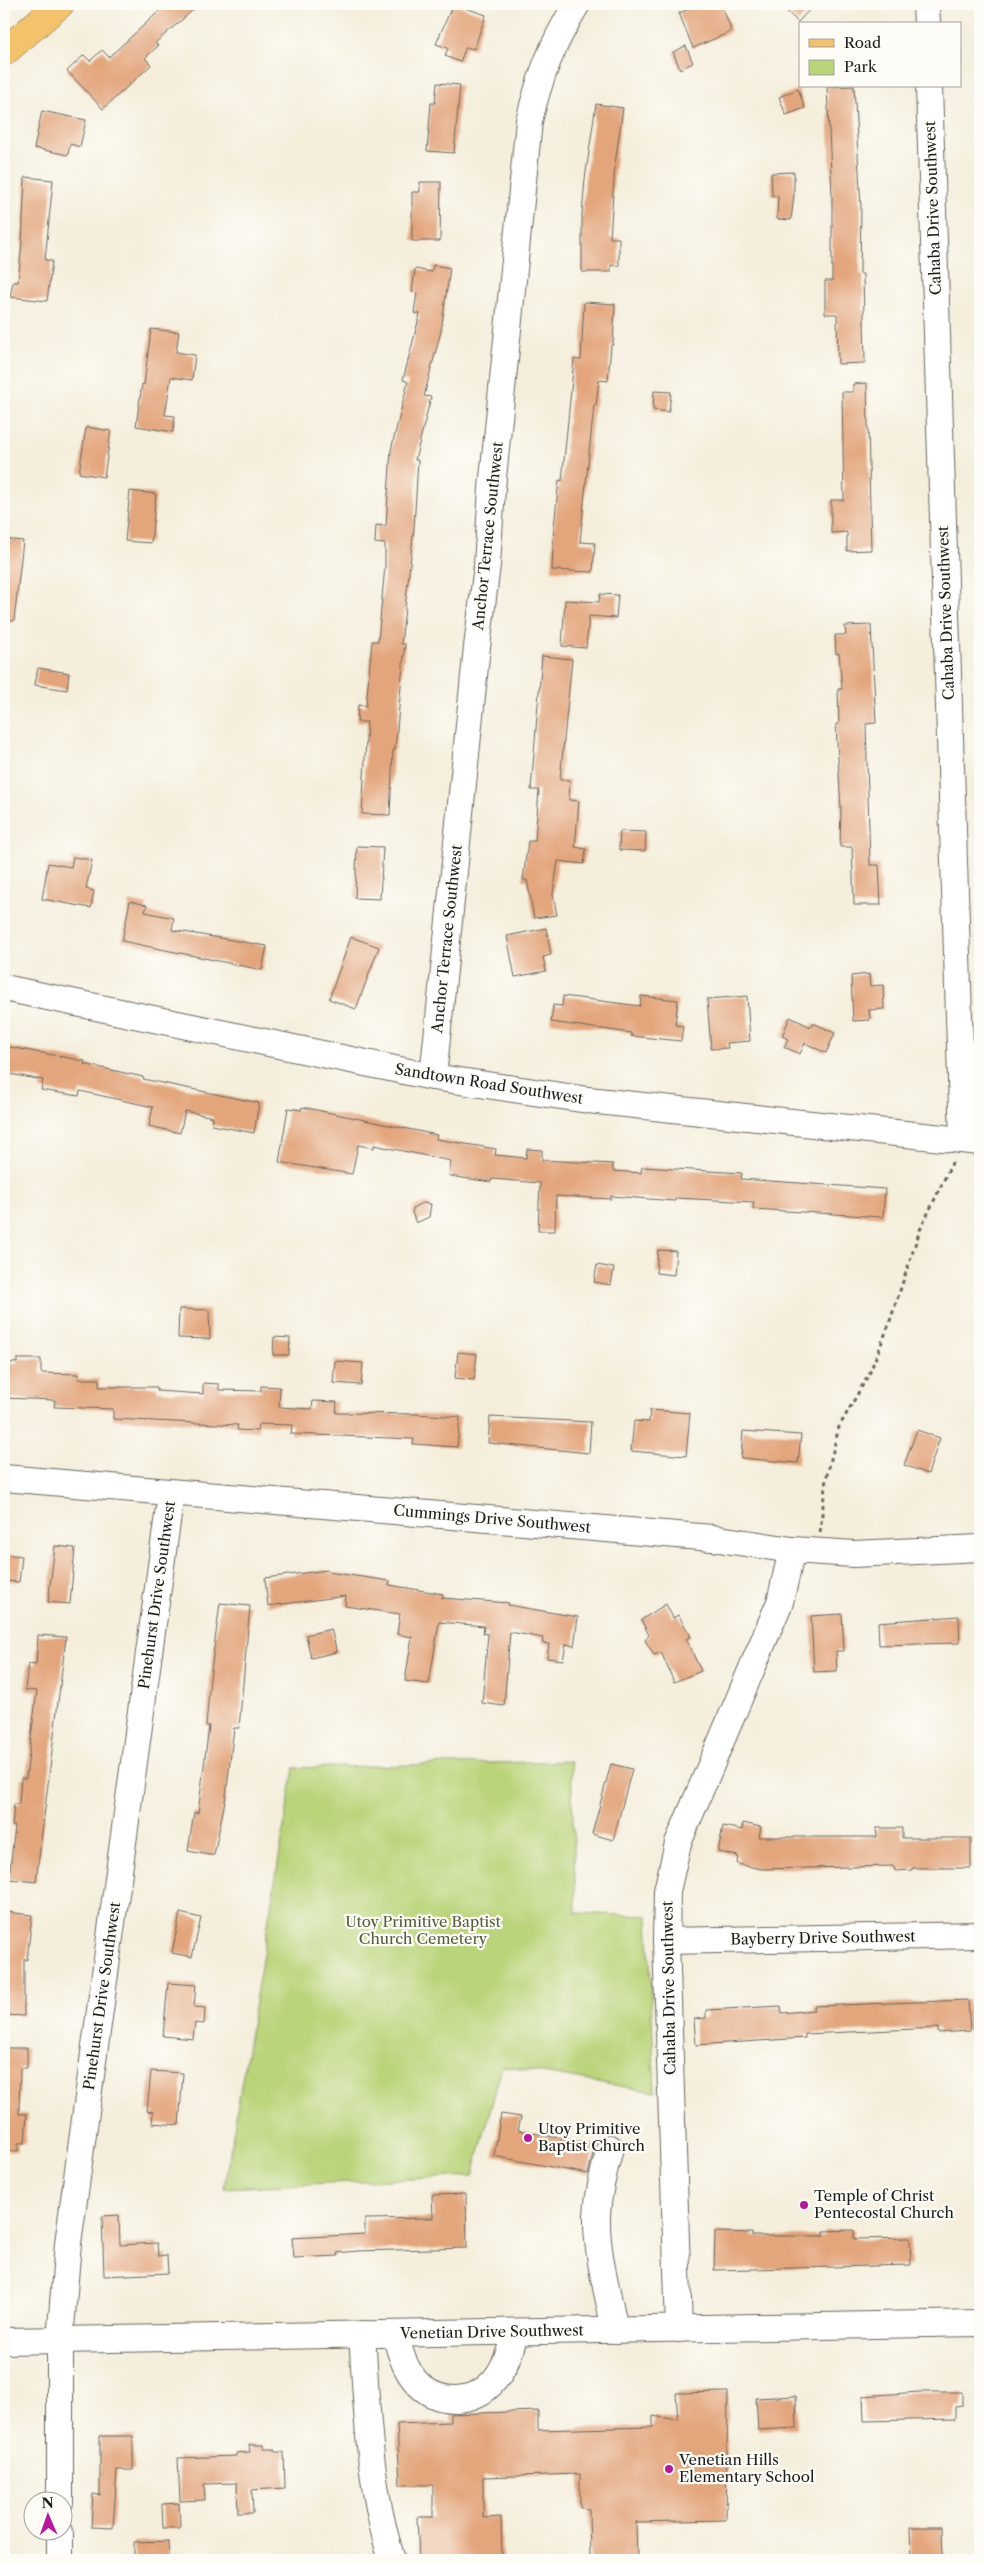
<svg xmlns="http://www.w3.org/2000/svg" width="984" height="2564" viewBox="0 0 984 2564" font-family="'Libre Caslon Text',serif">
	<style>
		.green { fill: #bad479; stroke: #6b784a }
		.building { fill: #e3a57c }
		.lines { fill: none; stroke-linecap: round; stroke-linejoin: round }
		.minor-casing { stroke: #68665f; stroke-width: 28 }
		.major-casing { stroke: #68665f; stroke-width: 29 }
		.path { stroke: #68665f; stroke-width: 3; stroke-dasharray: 4 4; stroke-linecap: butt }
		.minor { stroke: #fff; stroke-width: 26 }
		.major { stroke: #f3c26a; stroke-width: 28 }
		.poi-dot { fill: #b5179e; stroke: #fdfcf7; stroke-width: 2 }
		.labels { text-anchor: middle; stroke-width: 4.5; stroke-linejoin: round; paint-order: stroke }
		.street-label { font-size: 15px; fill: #1c1c1c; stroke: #fdfcf7 }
		.park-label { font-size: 15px; fill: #535c3d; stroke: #fdfcf7 }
		.poi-label { font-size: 15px; fill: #1c1c1c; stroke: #fdfcf7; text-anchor: start }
	</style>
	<rect width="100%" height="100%" fill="#fdfcf7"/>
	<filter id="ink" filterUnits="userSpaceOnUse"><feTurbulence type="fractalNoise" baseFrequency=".02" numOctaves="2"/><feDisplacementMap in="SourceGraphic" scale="10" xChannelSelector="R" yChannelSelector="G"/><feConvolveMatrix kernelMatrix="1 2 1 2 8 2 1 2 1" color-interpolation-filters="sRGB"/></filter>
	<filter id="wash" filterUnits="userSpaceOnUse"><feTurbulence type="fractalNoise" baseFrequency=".0096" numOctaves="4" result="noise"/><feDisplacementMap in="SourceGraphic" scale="20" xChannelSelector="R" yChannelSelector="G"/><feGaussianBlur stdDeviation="1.12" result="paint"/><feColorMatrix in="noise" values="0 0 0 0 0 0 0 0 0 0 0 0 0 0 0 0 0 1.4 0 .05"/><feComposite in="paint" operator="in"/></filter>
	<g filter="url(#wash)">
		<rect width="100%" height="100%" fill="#f4eedb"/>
		<path class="green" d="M 571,1761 L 576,1913 L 648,1916 L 655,2092 L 502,2066 L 473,2176 L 224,2188 L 294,1768 Z"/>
		<g id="blocks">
			<g class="building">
				<path d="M 167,4 L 200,4 L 155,43 L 158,46 L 145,58 L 151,65 L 103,109 L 67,71 L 84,55 L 90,61 L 102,50 L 109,57 Z"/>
				<path d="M 453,4 L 486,15 L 474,49 L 466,47 L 460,62 L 445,56 L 448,48 L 436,44 Z"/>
				<path d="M 702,4 L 721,4 L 730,26 L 730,32 L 693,48 L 679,13 Z"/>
				<path d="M 779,4 L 815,4 L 798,22 Z"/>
				<path d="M 686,46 L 693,63 L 680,69 L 673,52 Z"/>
				<path d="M 437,83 L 460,85 L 454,153 L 427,151 L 431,103 L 435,103 Z"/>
				<path d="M 854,86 L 861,207 L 860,274 L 863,274 L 865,363 L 838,364 L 837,314 L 825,314 L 825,281 L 832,281 L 832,195 L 827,87 Z"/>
				<path d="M 798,89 L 805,108 L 786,115 L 779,97 Z"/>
				<path d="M 596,104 L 623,108 L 615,164 L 610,238 L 619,238 L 619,266 L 611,265 L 611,272 L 582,272 L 582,214 L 585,179 Z"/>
				<path d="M 42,111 L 86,120 L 80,147 L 70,144 L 68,155 L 34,148 Z"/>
				<path d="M 794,172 L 794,195 L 791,220 L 777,219 L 778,196 L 772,196 L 771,173 Z"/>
				<path d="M 25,177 L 53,180 L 45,260 L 52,261 L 47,301 L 10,297 L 13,282 L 18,282 L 22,242 Z"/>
				<path d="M 420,182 L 441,182 L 440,241 L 412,241 L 412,192 L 420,192 Z"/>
				<path d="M 433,265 L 450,268 L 441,331 L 424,396 L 431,397 L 415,460 L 418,460 L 414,528 L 401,644 L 405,644 L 395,750 L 393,750 L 390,815 L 362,814 L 367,722 L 357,722 L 358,705 L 366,706 L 372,641 L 378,641 L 385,566 L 385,544 L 375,543 L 376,525 L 386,526 L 391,450 L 408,382 L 403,380 L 420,314 L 414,313 L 417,293 L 412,292 L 415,269 L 432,272 Z"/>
				<path d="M 584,302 L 615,304 L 613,345 L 611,345 L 608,381 L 599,380 L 596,405 L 594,405 L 580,542 L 595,543 L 593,572 L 552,570 L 554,527 L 559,480 L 562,481 L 574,359 L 581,360 Z"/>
				<path d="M 151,329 L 179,332 L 176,352 L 195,355 L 192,380 L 171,377 L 165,415 L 175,416 L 173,432 L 136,426 L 142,384 L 144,385 Z"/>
				<path d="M 867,383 L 871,550 L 847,551 L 847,532 L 831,533 L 831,500 L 844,500 L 842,392 L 853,392 L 853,384 Z"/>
				<path d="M 654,391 L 671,392 L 669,412 L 653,410 Z"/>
				<path d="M 86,427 L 111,431 L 104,477 L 79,473 Z"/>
				<path d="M 130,491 L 156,494 L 151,543 L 125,541 Z"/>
				<path d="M 4,539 L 23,541 L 14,621 L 4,620 Z"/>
				<path d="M 600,594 L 618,595 L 616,618 L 589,616 L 586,648 L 562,646 L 565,600 L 599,602 Z"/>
				<path d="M 871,625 L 876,723 L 866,724 L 870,865 L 879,865 L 881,905 L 854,905 L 852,847 L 840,847 L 841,809 L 836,724 L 839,724 L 838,689 L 842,689 L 839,653 L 836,654 L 835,635 L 846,635 L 845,626 Z"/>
				<path d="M 542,656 L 572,659 L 560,780 L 570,780 L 569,800 L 579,801 L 575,847 L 586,849 L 584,864 L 558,861 L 553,894 L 557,915 L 534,918 L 527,880 L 523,880 L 528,841 L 535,841 L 539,790 L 531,790 Z"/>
				<path d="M 38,668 L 69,673 L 67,690 L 35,685 Z"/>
				<path d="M 620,831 L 646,832 L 645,851 L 619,850 Z"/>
				<path d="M 357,846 L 383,847 L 380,899 L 355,898 Z"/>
				<path d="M 73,857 L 92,860 L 86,889 L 94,891 L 91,908 L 42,899 L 48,863 L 71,867 Z"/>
				<path d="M 130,901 L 147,905 L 145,912 L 174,918 L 172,930 L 267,946 L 262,970 L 122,941 Z"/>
				<path d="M 546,928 L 551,955 L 543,957 L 546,971 L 515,977 L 507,936 Z"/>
				<path d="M 351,937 L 379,947 L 356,1009 L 329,999 Z"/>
				<path d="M 869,974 L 870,986 L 883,985 L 884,1009 L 869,1010 L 870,1020 L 853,1021 L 851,976 Z"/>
				<path d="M 563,996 L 640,1006 L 641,996 L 678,1000 L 675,1025 L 683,1026 L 681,1041 L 631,1036 L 631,1033 L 551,1022 L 553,1005 L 562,1006 Z"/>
				<path d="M 747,996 L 750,1041 L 727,1043 L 728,1048 L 711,1049 L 707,999 Z"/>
				<path d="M 790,1017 L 811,1027 L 813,1023 L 835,1033 L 826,1053 L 805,1043 L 800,1054 L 784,1047 L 788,1039 L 782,1036 Z"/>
				<path d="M 4,1046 L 85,1061 L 84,1064 L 143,1077 L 143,1079 L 259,1103 L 254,1133 L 212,1125 L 213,1117 L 185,1111 L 180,1133 L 149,1126 L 153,1107 L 80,1091 L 79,1096 L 41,1090 L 43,1080 L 4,1073 Z"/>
				<path d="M 302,1107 L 437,1135 L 436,1139 L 496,1149 L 495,1155 L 526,1158 L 527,1149 L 542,1150 L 542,1160 L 613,1164 L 613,1171 L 641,1173 L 642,1167 L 742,1173 L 741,1179 L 885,1189 L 883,1217 L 753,1209 L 754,1202 L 675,1198 L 675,1201 L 611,1196 L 611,1199 L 556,1196 L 555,1231 L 538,1231 L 540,1183 L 492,1179 L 491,1182 L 449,1176 L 451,1161 L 374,1145 L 374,1148 L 358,1145 L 352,1174 L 279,1162 L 288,1108 L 301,1110 Z"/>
				<path d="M 422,1203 L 431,1204 L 429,1217 L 416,1223 L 412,1212 L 414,1207 Z"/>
				<path d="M 658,1250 L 676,1251 L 674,1275 L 656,1273 Z"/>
				<path d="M 597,1265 L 614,1268 L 611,1285 L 594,1282 Z"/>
				<path d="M 179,1309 L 209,1310 L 210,1339 L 178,1338 Z"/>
				<path d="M 274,1337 L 290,1338 L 289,1355 L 273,1355 Z"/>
				<path d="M 458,1352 L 477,1354 L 474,1380 L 455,1378 Z"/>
				<path d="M 17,1359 L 41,1359 L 41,1373 L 79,1374 L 78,1379 L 99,1379 L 99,1387 L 157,1387 L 157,1391 L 203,1394 L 203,1383 L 219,1384 L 219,1390 L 261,1391 L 261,1386 L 280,1387 L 279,1407 L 312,1409 L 313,1401 L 337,1402 L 336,1413 L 416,1414 L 460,1417 L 457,1447 L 413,1444 L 414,1439 L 291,1434 L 292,1425 L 259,1424 L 258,1431 L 237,1430 L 238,1425 L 113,1419 L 113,1409 L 54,1407 L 55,1400 L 4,1398 L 4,1362 L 17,1363 Z"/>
				<path d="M 335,1361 L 363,1363 L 361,1385 L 333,1383 Z"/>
				<path d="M 650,1410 L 690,1413 L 686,1456 L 631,1451 L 634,1421 L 649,1422 Z"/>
				<path d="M 490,1417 L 591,1422 L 589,1453 L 488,1443 Z"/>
				<path d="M 917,1430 L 940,1438 L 928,1474 L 904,1465 Z"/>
				<path d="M 743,1431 L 801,1435 L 798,1463 L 741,1458 Z"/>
				<path d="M 55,1546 L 75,1548 L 70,1604 L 48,1602 Z"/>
				<path d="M 4,1554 L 22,1556 L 19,1582 L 4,1581 Z"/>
				<path d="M 327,1570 L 328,1572 L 390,1581 L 389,1585 L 443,1594 L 442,1598 L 509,1603 L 508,1605 L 578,1617 L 574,1646 L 566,1644 L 563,1660 L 547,1658 L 549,1644 L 542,1643 L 543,1638 L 510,1632 L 504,1706 L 482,1703 L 488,1634 L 483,1633 L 484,1626 L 439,1622 L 429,1684 L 405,1681 L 412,1637 L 397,1634 L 400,1614 L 345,1606 L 346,1596 L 268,1606 L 265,1578 Z"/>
				<path d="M 220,1603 L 250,1606 L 239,1728 L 234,1728 L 226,1796 L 214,1855 L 209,1855 L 188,1851 L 194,1812 L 198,1813 L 209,1726 L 206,1726 L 210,1678 Z"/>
				<path d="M 666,1604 L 673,1618 L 678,1615 L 691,1636 L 686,1639 L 701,1671 L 674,1682 L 661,1652 L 654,1655 L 645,1640 L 649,1635 L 641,1620 Z"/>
				<path d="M 842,1614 L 844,1651 L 836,1651 L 837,1671 L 814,1672 L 811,1616 Z"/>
				<path d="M 959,1616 L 960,1643 L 879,1645 L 878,1622 Z"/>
				<path d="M 331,1629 L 337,1652 L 311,1658 L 306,1635 Z"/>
				<path d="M 38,1635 L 66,1637 L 36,1882 L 9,1879 L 15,1826 L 12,1826 L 14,1804 L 19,1804 L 21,1778 L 26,1778 L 37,1691 L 25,1690 L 28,1664 L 36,1665 Z"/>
				<path d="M 611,1764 L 632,1769 L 613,1840 L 592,1834 Z"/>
				<path d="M 743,1823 L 761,1827 L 759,1837 L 877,1837 L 876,1828 L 902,1828 L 902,1838 L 971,1838 L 971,1868 L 912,1868 L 912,1870 L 895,1871 L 894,1866 L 761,1869 L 737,1864 L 738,1856 L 718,1852 L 723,1826 L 742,1830 Z"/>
				<path d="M 6,1912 L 32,1915 L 27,1960 L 24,1959 L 24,2016 L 4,2015 Z"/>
				<path d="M 180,1913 L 201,1918 L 192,1957 L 172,1953 Z"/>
				<path d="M 168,1983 L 196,1985 L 194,2007 L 205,2008 L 204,2024 L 195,2023 L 193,2039 L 163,2036 Z"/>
				<path d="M 968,2000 L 970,2031 L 938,2033 L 938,2028 L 805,2034 L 805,2038 L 696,2045 L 694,2019 L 706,2018 L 706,2010 L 781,2006 L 782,2013 L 814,2010 L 814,2006 Z"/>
				<path d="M 4,2048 L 27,2048 L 27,2068 L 20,2068 L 19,2114 L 27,2114 L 25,2143 L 18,2143 L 18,2151 L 4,2150 Z"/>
				<path d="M 151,2071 L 183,2073 L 179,2125 L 152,2123 L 153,2112 L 147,2111 Z"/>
				<path d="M 501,2114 L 521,2117 L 518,2130 L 595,2145 L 588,2174 L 494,2156 Z"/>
				<path d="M 466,2194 L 467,2248 L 358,2251 L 337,2253 L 338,2256 L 294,2258 L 292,2238 L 365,2234 L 365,2219 L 433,2218 L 432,2195 Z"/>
				<path d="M 119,2215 L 120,2245 L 157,2243 L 158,2256 L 167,2255 L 168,2273 L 104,2276 L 102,2216 Z"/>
				<path d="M 854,2230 L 854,2239 L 910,2238 L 911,2265 L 714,2270 L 715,2232 L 752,2233 L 752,2236 L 824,2236 L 824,2231 Z"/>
				<path d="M 728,2392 L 726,2520 L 636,2522 L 637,2560 L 590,2560 L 589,2509 L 580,2508 L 580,2474 L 483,2477 L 483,2518 L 501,2517 L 502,2560 L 419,2560 L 417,2517 L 433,2517 L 433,2485 L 400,2485 L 397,2424 L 451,2422 L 451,2414 L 538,2411 L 538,2430 L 653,2427 L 653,2416 L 678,2420 L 676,2393 Z"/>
				<path d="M 919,2392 L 962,2392 L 962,2406 L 955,2407 L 955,2419 L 864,2421 L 863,2396 Z"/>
				<path d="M 796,2396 L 797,2428 L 758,2430 L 756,2398 Z"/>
				<path d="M 100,2436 L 133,2436 L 133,2470 L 117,2470 L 113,2528 L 91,2527 L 93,2494 L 100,2495 Z"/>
				<path d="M 249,2445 L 264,2445 L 264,2449 L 275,2449 L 275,2452 L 284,2452 L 285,2488 L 252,2490 L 253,2513 L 238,2513 L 237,2483 L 204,2484 L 205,2500 L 180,2501 L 178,2458 L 236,2456 L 236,2453 L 250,2452 Z"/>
				<path d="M 179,2503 L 180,2528 L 163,2528 L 162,2504 Z"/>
				<path d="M 910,2527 L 942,2527 L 943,2560 L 911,2560 Z"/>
				<path d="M 168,2541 L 169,2560 L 134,2560 L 134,2542 Z"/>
			</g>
		</g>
	</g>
	<g filter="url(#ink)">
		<use href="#blocks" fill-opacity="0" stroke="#68665f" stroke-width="1"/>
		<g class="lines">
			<g class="minor-casing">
				<g id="minor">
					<path d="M 926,4 L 927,24"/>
					<path d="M 929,86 L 963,1140"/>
					<path d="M 4,988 L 433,1077 L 588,1100 L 980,1142"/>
					<path d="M 433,1077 L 477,647 L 487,565 L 492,488 L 529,121 C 540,76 552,44 577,4"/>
					<path d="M 4,1478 L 712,1538 L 792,1550 L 854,1554 L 980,1548"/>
					<path d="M 666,1941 L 980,1935"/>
					<path d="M 610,2148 C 604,2171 598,2193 597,2216 C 596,2253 608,2293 615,2330"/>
					<path d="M 679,2329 L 666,1941 L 667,1891 L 678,1843 L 780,1602 L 792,1550"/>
					<path d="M 362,2334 C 367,2410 369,2488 392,2560"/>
					<path d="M 396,2334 C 402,2368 419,2400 457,2399 C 471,2398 482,2393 491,2384 C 505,2370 511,2350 515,2332"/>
					<path d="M 4,2341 L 980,2323"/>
					<path d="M 60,2502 L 60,2340 L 68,2243 L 171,1493"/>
					<path d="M 60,2560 L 60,2532"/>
				</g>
			</g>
			<g class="major-casing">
				<path id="major" d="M 4,52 L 60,4"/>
			</g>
			<path class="path" d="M 820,1532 L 826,1479 L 839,1427 L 870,1372 L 888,1327 L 920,1230 L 953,1161"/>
			<use href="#minor" class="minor"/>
			<use href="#major" class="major"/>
		</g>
	</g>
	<g class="poi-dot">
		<circle cx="528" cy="2138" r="5"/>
		<circle cx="804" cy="2205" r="5"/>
		<circle cx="669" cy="2469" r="5"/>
	</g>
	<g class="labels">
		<g class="street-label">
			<text transform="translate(933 208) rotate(-92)" y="5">Cahaba Drive Southwest</text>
			<text transform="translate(488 536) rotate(-84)" y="5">Anchor Terrace Southwest</text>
			<text transform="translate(946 613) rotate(-92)" y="5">Cahaba Drive Southwest</text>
			<text transform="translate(447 939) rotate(-84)" y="5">Anchor Terrace Southwest</text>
			<text transform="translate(489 1084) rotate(9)" y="5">Sandtown Road Southwest</text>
			<text transform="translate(492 1519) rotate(5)" y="5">Cummings Drive Southwest</text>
			<text transform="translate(157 1595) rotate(-82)" y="5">Pinehurst Drive Southwest</text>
			<text transform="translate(823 1938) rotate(-1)" y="5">Bayberry Drive Southwest</text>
			<text transform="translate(669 1988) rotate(-91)" y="5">Cahaba Drive Southwest</text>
			<text transform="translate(102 1996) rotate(-82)" y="5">Pinehurst Drive Southwest</text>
			<text transform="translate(492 2332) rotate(-1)" y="5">Venetian Drive Southwest</text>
		</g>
		<g class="park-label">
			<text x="423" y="1927">Utoy Primitive Baptist<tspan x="423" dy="17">Church Cemetery</tspan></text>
		</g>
		<g class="poi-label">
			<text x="538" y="2134">Utoy Primitive<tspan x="538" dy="17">Baptist Church</tspan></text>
			<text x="814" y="2201">Temple of Christ<tspan x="814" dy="17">Pentecostal Church</tspan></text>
			<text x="679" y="2465">Venetian Hills<tspan x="679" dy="17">Elementary School</tspan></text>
		</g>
	</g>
	<rect width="984" height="2564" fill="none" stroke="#fdfcf7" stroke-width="20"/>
	<rect x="799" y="22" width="162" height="65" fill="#fdfcf7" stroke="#a3a29f"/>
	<rect x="809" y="39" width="25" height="8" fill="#f3c26a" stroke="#a3a29f"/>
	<text x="844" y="48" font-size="15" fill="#1c1c1c">Road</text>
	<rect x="809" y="60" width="25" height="15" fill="#bad479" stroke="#a3a29f"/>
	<text x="844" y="72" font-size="15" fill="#1c1c1c">Park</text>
	<g transform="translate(48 2516) rotate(358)"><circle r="24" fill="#fdfcf7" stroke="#a3a29f"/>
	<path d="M0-4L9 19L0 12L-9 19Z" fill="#b5179e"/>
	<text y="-8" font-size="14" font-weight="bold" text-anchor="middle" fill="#1c1c1c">N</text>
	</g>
</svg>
